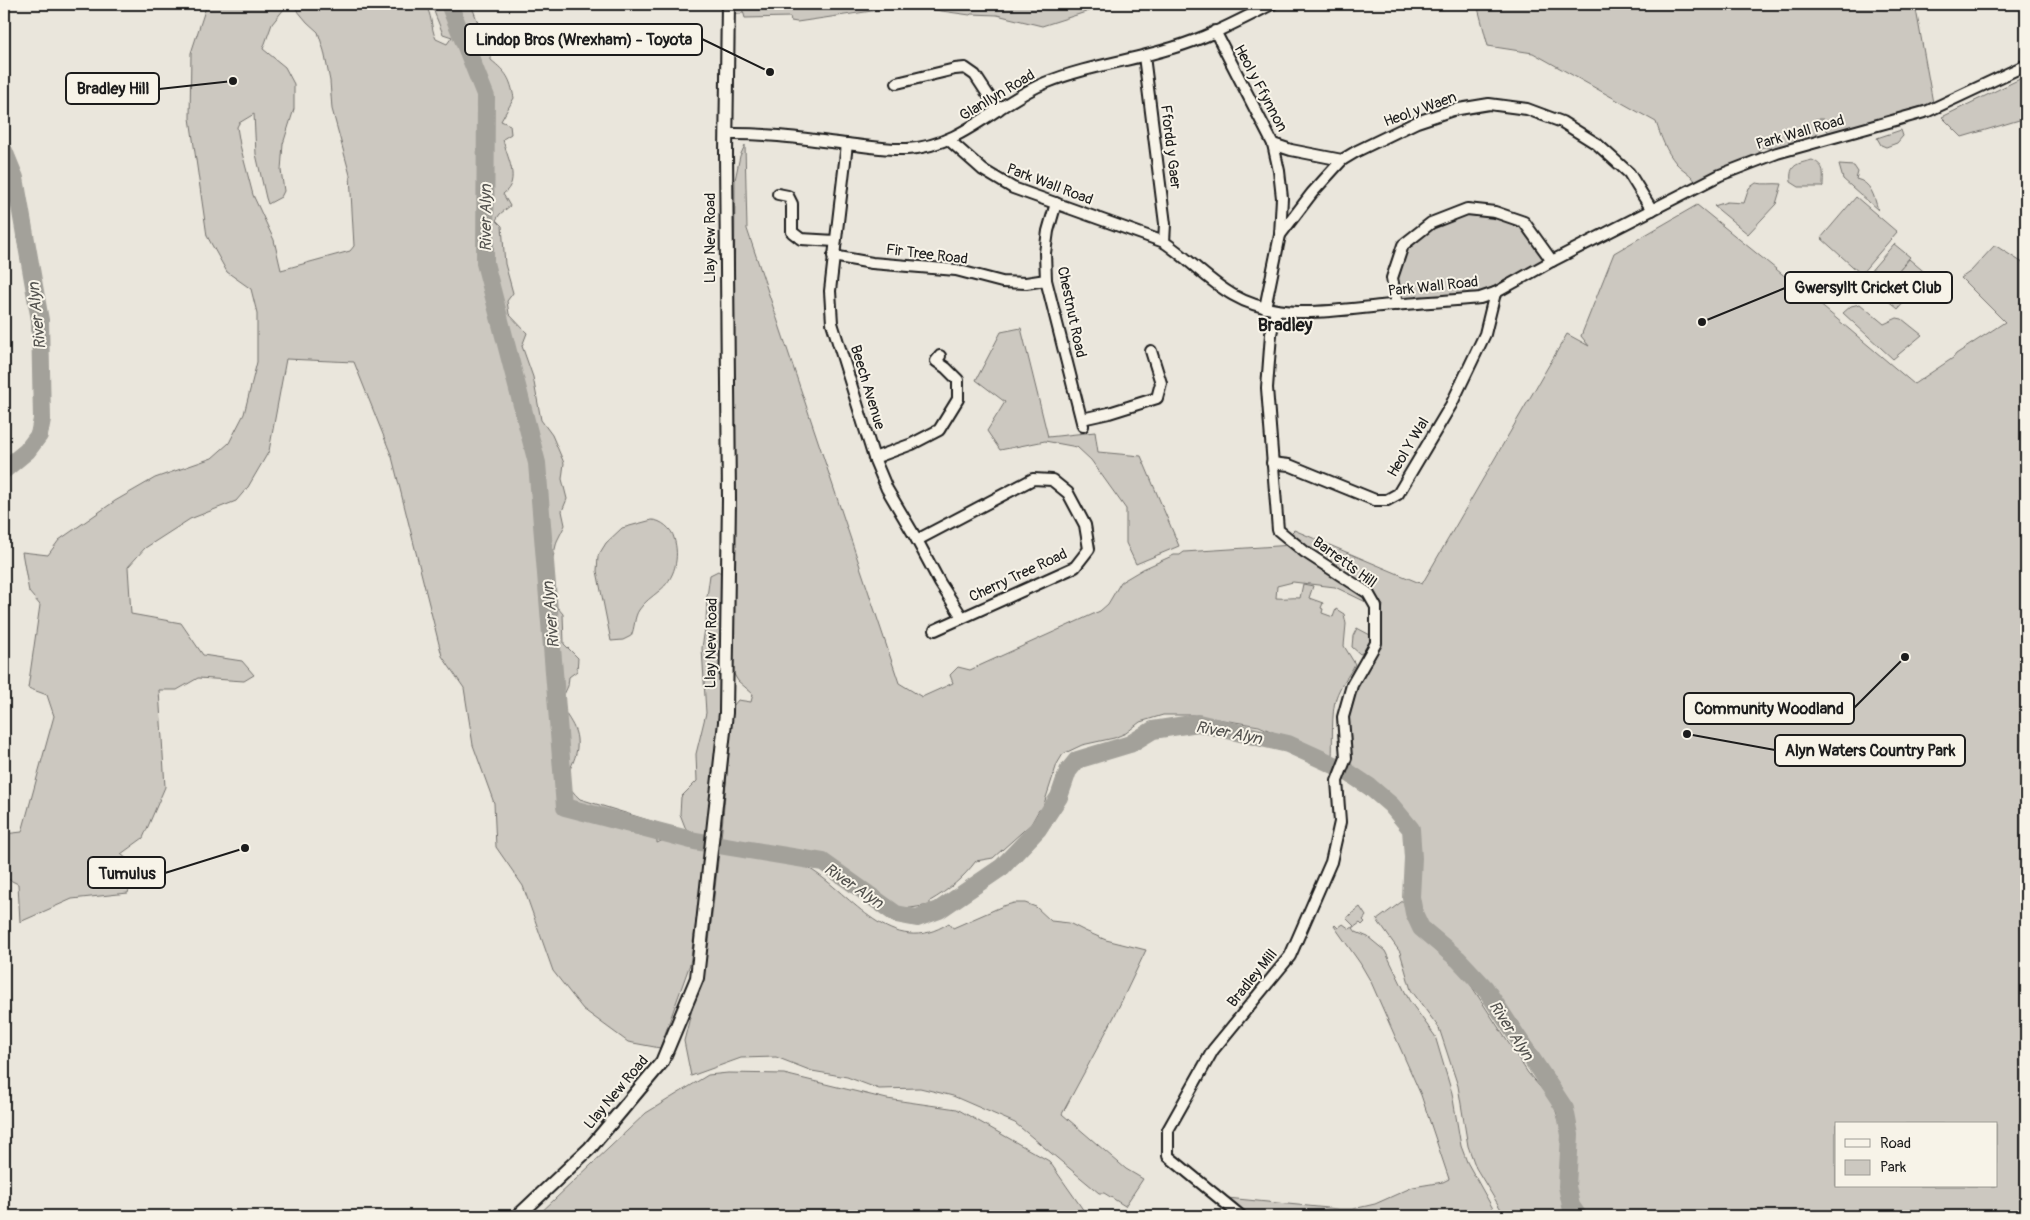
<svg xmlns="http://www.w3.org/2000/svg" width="2030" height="1220" viewBox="0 0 2030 1220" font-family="Pangolin,sans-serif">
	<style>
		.green { fill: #ccc8c0; stroke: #74726e; fill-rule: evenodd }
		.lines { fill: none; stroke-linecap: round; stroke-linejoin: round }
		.river { stroke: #a3a19a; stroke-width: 18 }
		.minor-casing { stroke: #1c1c1c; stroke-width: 14 }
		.major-casing { stroke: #1c1c1c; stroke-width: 16 }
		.minor { stroke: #f7f3e8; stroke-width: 10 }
		.major { stroke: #f7f3e8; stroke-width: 12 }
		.labels { text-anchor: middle; stroke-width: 4; stroke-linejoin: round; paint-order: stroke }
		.street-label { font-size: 15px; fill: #1c1c1c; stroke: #f7f3e8 }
		.water-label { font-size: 16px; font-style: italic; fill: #52514e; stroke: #f7f3e8 }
		.quarter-label { font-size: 18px; font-weight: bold; fill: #1c1c1c; stroke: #f7f3e8 }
		.leader { fill: none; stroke: #1c1c1c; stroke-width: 2 }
		.callout-dot { fill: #1c1c1c; stroke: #f7f3e8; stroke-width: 2 }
		.callout { fill: #f7f3e8; stroke: #1c1c1c; stroke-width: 2 }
		.callout-label { font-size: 16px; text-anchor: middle; font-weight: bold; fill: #1c1c1c }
	</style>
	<rect width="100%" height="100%" fill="#eae6dc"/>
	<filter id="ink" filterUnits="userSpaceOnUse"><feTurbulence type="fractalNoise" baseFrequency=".02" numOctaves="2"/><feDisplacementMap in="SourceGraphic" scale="10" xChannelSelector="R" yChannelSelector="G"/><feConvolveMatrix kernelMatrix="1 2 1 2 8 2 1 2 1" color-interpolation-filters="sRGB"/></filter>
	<g filter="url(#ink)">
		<g class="green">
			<path d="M 207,4 L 288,4 L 272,24 L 263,49 L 285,67 L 294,84 L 294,109 L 283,144 L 281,170 L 284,191 L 281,197 L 268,204 L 266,198 L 256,154 L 254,114 L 239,123 L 237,127 L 240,145 L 253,195 L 274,240 L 281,270 L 350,251 L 354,246 L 350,175 L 332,109 L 330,81 L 324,51 L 318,32 L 307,22 L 292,4 L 424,4 C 433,14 430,27 436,39 L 447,44 L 452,37 L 443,34 L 435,14 L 432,4 L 471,4 L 478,23 L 479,34 L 491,45 L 491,60 C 507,73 510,78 514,98 L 501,121 L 510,125 L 511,134 L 503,139 C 506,157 522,180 503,194 L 510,206 L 500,214 L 496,220 L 502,226 L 505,264 L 513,293 L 507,301 L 509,314 L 527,333 L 522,346 L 533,377 L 541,420 L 552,435 L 564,463 L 562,479 L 567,499 L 562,511 L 565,525 L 557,541 L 549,574 L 551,600 L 563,614 L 564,644 L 578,658 L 577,671 L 569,677 L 568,686 L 562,699 C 563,703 564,710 566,714 C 571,722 576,729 577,739 C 580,768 553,775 580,799 L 687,832 L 680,814 L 681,797 L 697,781 L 696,754 L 706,713 L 702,648 L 706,622 L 707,597 L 710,575 L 718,571 L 724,575 L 721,708 L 706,851 L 690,964 L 660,1048 L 628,1042 L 583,1009 L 553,971 L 523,886 L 496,847 L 494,803 L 473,745 L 464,688 L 442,656 L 392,457 L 354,362 L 286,359 L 269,451 L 248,487 L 236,501 L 190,519 L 145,548 L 128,567 L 131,614 L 181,623 L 203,655 L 242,661 L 254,675 L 244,681 L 198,678 L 177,690 L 159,690 L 165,787 L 143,838 L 121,854 L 135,866 L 128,893 L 72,899 L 20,922 L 18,884 L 4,877 L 4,834 L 22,832 L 54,716 L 47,695 L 28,688 L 40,605 L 29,592 L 22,552 L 48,555 L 59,540 L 115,501 L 155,478 L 212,458 L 229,443 L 244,414 L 257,362 L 257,313 L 251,289 L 227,272 L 207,236 L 190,118 L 191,53 ZM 641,830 L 671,831 L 677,838 L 670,837 L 657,843 L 657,840 L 641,832 L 632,831 Z"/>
			<path d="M 735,4 L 1111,4 L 1042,26 L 997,15 L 971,14 L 970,15 L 906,6 L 797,22 L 791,21 L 790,17 L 745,18 L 743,11 L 741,14 L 736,14 Z"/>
			<path d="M 1477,4 L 1915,4 L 1933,103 L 1829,133 L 1822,123 L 1824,119 L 1815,119 L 1818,133 L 1815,137 L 1772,153 L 1769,148 L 1764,147 L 1760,148 L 1758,157 L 1696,183 C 1692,174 1682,170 1676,163 C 1666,151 1661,137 1656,122 L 1533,53 L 1488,46 Z"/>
			<path d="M 2026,76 L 2026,118 L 1962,137 L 1942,117 Z"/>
			<path d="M 1901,130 L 1903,136 L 1897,143 L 1886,147 L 1881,145 L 1877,138 Z"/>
			<path d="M 745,145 L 747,229 L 899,683 L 922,697 L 953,683 L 950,675 L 958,667 L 970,670 L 1100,611 L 1108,604 L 1121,582 L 1143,569 L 1174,555 L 1180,555 L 1184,552 L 1293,545 L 1366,595 L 1368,603 L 1335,587 L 1293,582 L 1277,586 L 1276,598 C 1285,599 1292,597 1300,598 L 1303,584 L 1313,586 L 1309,598 L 1323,603 L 1321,608 L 1323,609 L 1322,613 L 1333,617 L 1336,609 L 1344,614 L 1346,624 L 1344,646 L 1355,664 C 1349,676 1340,685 1336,698 C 1331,712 1333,743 1332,758 L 1259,726 L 1193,715 L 1163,715 L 1140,722 L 1126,733 L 1114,738 L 1082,745 L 1063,754 L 1057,764 L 1042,810 L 1039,810 L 1031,824 L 993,858 L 976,861 C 963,878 949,890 930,901 L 930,905 L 904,909 L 883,899 L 861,882 L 854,880 L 819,856 L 721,839 L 733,706 L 738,700 L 751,702 L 753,694 L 738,681 L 732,671 L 735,180 L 740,156 Z"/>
			<path d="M 1812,160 C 1826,166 1823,173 1823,187 L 1799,187 L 1791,182 C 1789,164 1797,164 1812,160 Z"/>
			<path d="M 1839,165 L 1854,166 L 1858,172 L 1856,179 C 1871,182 1874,196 1878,210 L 1843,179 Z"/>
			<path d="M 1756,183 C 1765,185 1772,183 1782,184 L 1776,204 L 1748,234 L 1714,206 L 1727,202 L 1744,203 L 1749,188 Z"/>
			<path d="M 1856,197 L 1897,232 L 1861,274 L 1821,238 Z"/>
			<path d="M 1697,205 L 1824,308 L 1914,384 L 1953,358 L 1956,354 L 2005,322 L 1961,278 L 1971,271 L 1994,246 L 1996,246 L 2026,265 L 2026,1216 L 1578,1216 L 1571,1206 L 1567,1186 L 1570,1135 L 1565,1109 L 1485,988 L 1458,959 L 1421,928 L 1414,913 L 1411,897 L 1413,858 L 1411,829 L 1391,805 L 1369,787 L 1343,769 L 1345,717 L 1352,685 L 1378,644 L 1383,605 L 1288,536 L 1294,530 L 1422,584 L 1567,334 L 1589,346 L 1581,336 L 1614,253 ZM 1836,1124 L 1996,1124 L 1996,1186 L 1836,1186 Z"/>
			<path d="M 1467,209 L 1524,222 L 1552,261 L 1495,293 L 1397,305 L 1392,278 L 1403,245 L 1431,223 Z"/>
			<path d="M 1894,244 L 1910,257 L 1877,295 L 1862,281 Z"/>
			<path d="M 1909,259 L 1928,275 L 1898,309 L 1880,294 Z"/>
			<path d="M 1860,304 L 1884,324 L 1897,318 L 1902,319 L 1922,335 L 1893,359 L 1843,313 L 1851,306 Z"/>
			<path d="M 1021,328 L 1048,437 L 1095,432 L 1098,452 L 1141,456 L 1179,546 L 1136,564 L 1126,543 L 1126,509 L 1091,460 L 1077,447 L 1045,441 L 1000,450 L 987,431 L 1005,402 L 976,380 L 1001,332 Z"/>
			<path d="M 652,520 C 661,520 672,529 674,538 C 680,557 675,579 659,591 C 652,597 644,602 639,610 C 634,617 635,628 631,636 L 623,640 L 611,641 L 597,571 L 598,556 L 606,543 L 622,528 Z"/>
			<path d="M 1357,628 L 1372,636 L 1368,650 L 1360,654 L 1352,647 L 1353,636 Z"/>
			<path d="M 719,852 C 745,855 789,855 810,869 C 853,895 891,960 949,923 L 953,928 L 1003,906 L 1014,903 L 1025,903 L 1036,907 L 1051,921 L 1069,923 L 1085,931 L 1106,940 L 1146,950 L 1114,1017 L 1062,1114 L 1126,1169 L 1143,1179 L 1125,1206 L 1104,1193 L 1099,1193 L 1015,1123 L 953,1096 L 920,1088 L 879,1089 L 847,1077 L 812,1071 L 776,1057 L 741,1058 L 691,1076 L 684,1041 L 709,942 Z"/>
			<path d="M 1404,900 L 1410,919 L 1416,931 L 1433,949 L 1465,976 L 1528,1073 L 1553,1102 L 1564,1136 L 1562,1160 L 1565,1205 L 1569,1216 L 1505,1216 L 1476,1168 L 1468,1146 L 1458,1086 L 1439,1028 L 1411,990 L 1400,952 L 1377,920 Z"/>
			<path d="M 1360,907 L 1366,916 L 1363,920 L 1365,922 L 1362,925 L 1360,923 L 1353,928 L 1356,932 L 1368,937 L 1385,951 L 1409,1000 L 1435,1036 L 1452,1093 L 1461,1146 L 1467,1162 L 1497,1216 L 1251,1216 L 1227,1198 L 1338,1209 L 1353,1209 L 1375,1204 L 1413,1187 L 1443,1182 L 1449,1179 L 1421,1095 L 1371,982 L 1360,963 L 1334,926 L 1335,925 L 1338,928 L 1343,924 L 1350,929 L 1354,926 L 1346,918 Z"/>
			<path d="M 728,1073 L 784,1074 L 887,1099 L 957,1109 L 1049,1161 L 1084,1211 L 1085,1216 L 537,1216 L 646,1113 L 708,1075 Z"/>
		</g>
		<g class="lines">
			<g class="river">
				<path d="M 449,4 L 486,97 L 485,263 L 537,463 L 565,807 L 695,841 L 823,862 L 896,914 L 917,918 L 939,910 L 1002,867 L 1038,829 L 1059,797 L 1068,771 L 1077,760 L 1130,744 L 1153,730 L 1198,723 L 1288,744 L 1343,769 L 1370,787 L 1391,805 L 1411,829 L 1413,858 L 1411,897 L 1414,913 L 1421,928 L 1458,959 L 1485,988 L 1565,1109 L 1570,1135 L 1567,1186 L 1571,1206 L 1578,1216"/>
				<path d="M 4,151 L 15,178 L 40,320 L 42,419 L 39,435 L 27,451 L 4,470"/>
			</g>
			<g class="minor-casing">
				<g id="minor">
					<path d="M 1215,31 L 1273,144 L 1279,171 L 1282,198 L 1280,235 L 1265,308"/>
					<path d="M 1144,56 L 1165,224 L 1164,242"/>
					<path d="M 897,83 L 955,69 L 965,68 L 975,75 L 998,110"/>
					<path d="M 726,134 C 766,133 806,139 846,144 C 866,146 887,150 907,149 C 963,146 996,103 1045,83 C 1086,66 1130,61 1172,48 C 1207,38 1240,20 1272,4"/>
					<path d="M 949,140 L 983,170 L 1013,188 L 1164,242 C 1188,258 1208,281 1233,295 C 1278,321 1332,311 1381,306 C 1414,303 1447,301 1480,298 L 1495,293 L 1552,261 L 1720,175 L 1777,153 L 1928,111 L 2026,65"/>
					<path d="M 847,144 L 830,291 L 832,323 L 874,458 L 887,489 L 917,540 L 940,583 L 962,617"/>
					<path d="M 1273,144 L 1291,150 L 1342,160"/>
					<path d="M 778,194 L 788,196 L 792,204 L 792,232 L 801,239 L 835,241"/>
					<path d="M 1056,203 L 1048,231 L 1045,253 L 1046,280 L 1083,426"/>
					<path d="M 1280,235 L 1312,193 L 1342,160 L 1357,151 L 1417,122 L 1453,110 L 1489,104 L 1527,109 L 1562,122 L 1597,144 L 1629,173 L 1652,210"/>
					<path d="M 833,256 L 872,263 L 956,270 L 1002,282 L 1026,283 L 1046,280"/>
					<path d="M 1397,305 L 1392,278 L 1403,245 L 1431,223 L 1467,209 L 1495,212 L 1524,222 L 1552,261"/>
					<path d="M 1082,419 L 1109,413 L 1157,398 L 1161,383 L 1151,351"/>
					<path d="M 874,458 L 912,444 L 939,430 L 958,399 L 958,380 L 946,368 L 936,361 L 940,356"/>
					<path d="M 1272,463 L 1289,465 L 1375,500 L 1387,500 L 1398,494 L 1451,405 L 1485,334 L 1495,293"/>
					<path d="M 917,540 L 1033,479 L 1052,480 L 1068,493 L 1085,525 L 1089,549 L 1075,567 L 935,630"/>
					<path d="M 1241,1216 L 1168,1156 L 1168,1130 L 1213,1050 L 1290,956 L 1331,862 L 1340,822 L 1337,781 L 1346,758 L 1343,717 L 1352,685 L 1376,643 L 1376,607 L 1368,593 L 1305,552 L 1278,530 L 1267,388 L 1271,334 L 1276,311"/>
				</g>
			</g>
			<g class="major-casing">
				<path id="major" d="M 518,1216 L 590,1148 L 662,1062 L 697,978 L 726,713 L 729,499 L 726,153 L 728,4"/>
			</g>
			<use href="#minor" class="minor"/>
			<use href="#major" class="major"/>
		</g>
	</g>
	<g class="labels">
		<g class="street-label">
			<text transform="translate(1261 88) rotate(62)" y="5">Heol y Ffynnon</text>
			<text transform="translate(997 95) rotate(-31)" y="5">Glanllyn Road</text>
			<text transform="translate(1420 109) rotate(-20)" y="5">Heol y Waen</text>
			<text transform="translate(1800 132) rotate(-16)" y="5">Park Wall Road</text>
			<text transform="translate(1171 147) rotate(83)" y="5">Ffordd y Gaer</text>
			<text transform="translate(1050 184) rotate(21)" y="5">Park Wall Road</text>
			<text transform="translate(710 238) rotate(-90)" y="5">Llay New Road</text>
			<text transform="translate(927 254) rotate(7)" y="5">Fir Tree Road</text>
			<text transform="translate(1433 286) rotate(-6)" y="5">Park Wall Road</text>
			<text transform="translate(1072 312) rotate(78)" y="5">Chestnut Road</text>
			<text transform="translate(868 387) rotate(73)" y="5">Beech Avenue</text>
			<text transform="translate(1408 447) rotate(-59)" y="5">Heol Y Wal</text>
			<text transform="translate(1345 562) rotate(36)" y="5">Barretts Hill</text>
			<text transform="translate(1018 575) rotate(-25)" y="5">Cherry Tree Road</text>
			<text transform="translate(711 643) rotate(-89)" y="5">Llay New Road</text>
			<text transform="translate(1252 978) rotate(-51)" y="5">Bradley Mill</text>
			<text transform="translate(616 1092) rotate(-50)" y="5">Llay New Road</text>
		</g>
		<g class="water-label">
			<text transform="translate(485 218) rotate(-90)" y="6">River Alyn</text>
			<text transform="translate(36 316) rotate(-96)" y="6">River Alyn</text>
			<text transform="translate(550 615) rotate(-95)" y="6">River Alyn</text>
			<text transform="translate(1229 732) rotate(11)" y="6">River Alyn</text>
			<text transform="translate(854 885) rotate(34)" y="6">River Alyn</text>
			<text transform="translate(1512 1030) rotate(57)" y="6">River Alyn</text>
		</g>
		<g class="quarter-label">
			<text x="1285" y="331">Bradley</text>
		</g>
	</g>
	<path class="leader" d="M770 72L702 39M233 81L159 89M1702 322L1785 288M1905 657L1854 708M1687 734L1775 750M245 848L165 873"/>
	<g class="callout-dot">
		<circle cx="770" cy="72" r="5"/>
		<circle cx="233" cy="81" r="5"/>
		<circle cx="1702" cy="322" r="5"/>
		<circle cx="1905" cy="657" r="5"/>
		<circle cx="1687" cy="734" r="5"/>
		<circle cx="245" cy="848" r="5"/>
	</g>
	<g class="callout">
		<rect x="465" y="24" width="237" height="31" rx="5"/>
		<rect x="66" y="73" width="93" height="31" rx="5"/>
		<rect x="1785" y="272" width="167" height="31" rx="5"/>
		<rect x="1684" y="693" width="170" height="31" rx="5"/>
		<rect x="1775" y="735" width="190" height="31" rx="5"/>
		<rect x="88" y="857" width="77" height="31" rx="5"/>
	</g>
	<g class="callout-label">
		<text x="584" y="45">Lindop Bros (Wrexham) - Toyota</text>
		<text x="113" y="94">Bradley Hill</text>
		<text x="1868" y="293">Gwersyllt Cricket Club</text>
		<text x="1769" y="714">Community Woodland</text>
		<text x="1870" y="756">Alyn Waters Country Park</text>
		<text x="127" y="879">Tumulus</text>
	</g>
	<rect width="2030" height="1220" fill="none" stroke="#f7f3e8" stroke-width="20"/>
	<rect x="10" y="10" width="2010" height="1200" fill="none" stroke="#1c1c1c" stroke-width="2" filter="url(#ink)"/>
	<rect x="1835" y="1122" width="162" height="65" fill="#f7f3e8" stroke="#9f9d96"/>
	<rect x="1845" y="1139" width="25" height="8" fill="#f7f3e8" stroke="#9f9d96"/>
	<text x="1880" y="1148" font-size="15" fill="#1c1c1c">Road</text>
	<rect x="1845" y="1160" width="25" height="15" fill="#ccc8c0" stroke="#9f9d96"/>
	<text x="1880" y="1172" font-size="15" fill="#1c1c1c">Park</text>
</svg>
